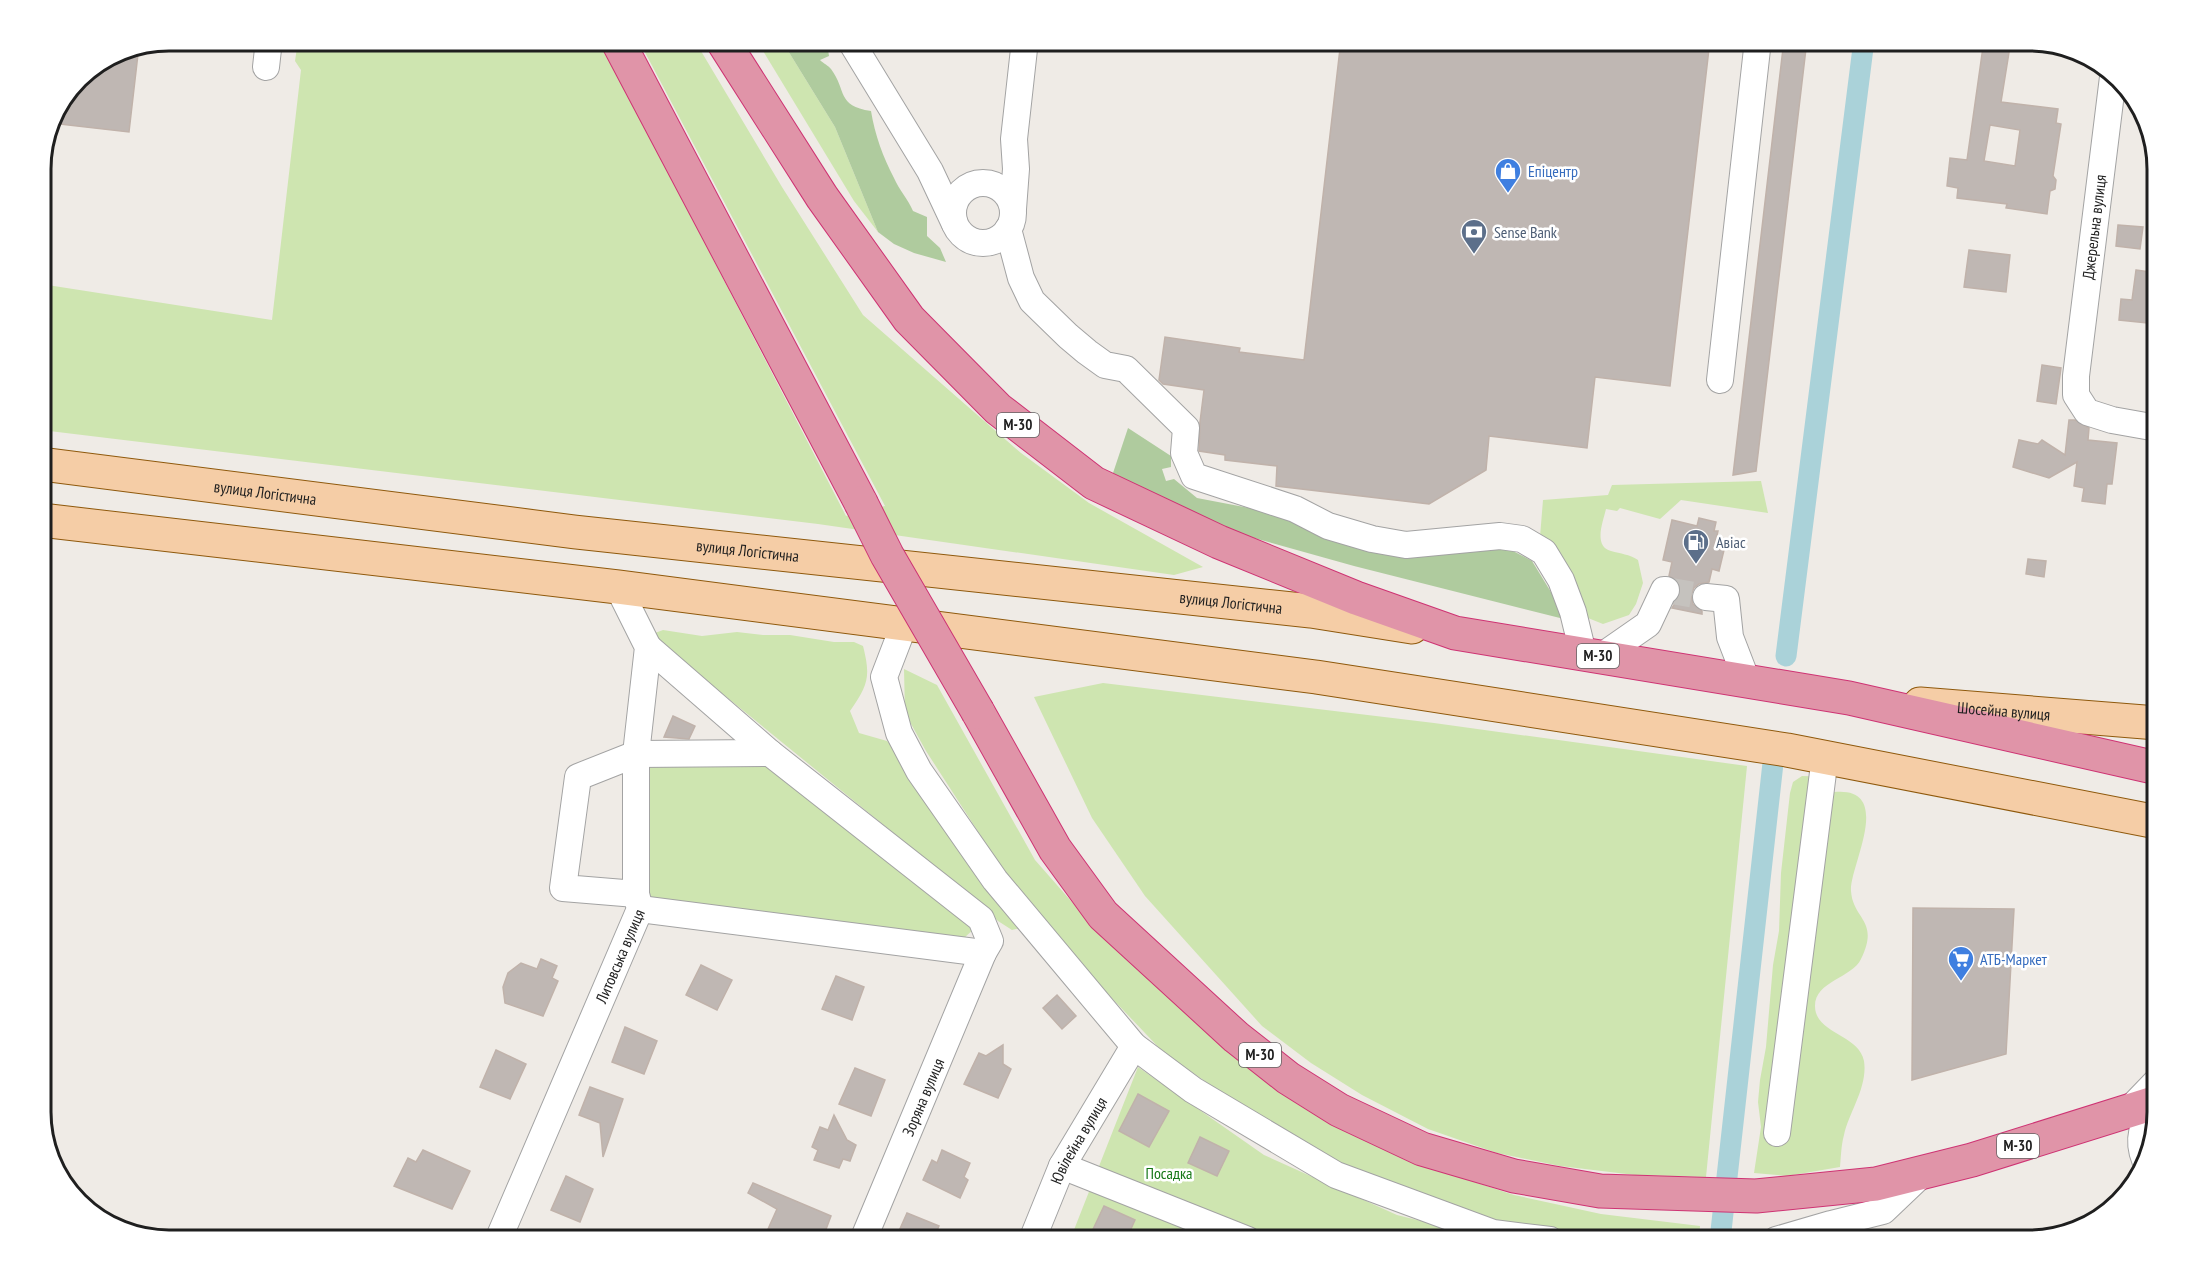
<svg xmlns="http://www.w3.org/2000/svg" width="2198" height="1281" viewBox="0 0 2198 1281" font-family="'PT Sans Narrow',sans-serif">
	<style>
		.grass { fill: #cee5b0 }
		.forest { fill: #afcb9e }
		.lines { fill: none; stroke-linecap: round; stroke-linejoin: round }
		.canal { stroke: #aad2d9; stroke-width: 21 }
		.building { fill: #bfb7b3; stroke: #c0b2aa; stroke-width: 1.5; fill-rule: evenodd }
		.minor-tunnel { stroke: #c5c2be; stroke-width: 26; stroke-dasharray: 26 13; stroke-linecap: butt }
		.minor-casing { stroke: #a3a3a3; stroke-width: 28 }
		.major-casing { stroke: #8f590c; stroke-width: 35 }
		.highway-casing { stroke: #ce3373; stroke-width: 35 }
		.minor { stroke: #fff; stroke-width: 26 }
		.major { stroke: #f5cda6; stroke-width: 33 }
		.highway { stroke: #e094a8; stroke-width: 33 }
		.highway-bridge-casing { stroke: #ce3373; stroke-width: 35; stroke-linecap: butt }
		.highway-bridge { stroke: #e094a8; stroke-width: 33 }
		.labels { text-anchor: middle; stroke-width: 5; stroke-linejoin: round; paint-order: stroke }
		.shield { fill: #fff; stroke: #626262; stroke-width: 1.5 }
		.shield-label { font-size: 15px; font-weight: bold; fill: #1f1f1f }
		.shop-label { font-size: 16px; fill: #366cbe; stroke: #fff; text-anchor: start }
		.street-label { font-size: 16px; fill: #1f1f1f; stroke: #fff }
		.service-label { font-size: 16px; fill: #4e5e75; stroke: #fff; text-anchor: start }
		.park-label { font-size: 16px; fill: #147615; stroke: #fff }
		.rim { fill: none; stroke: #1f1f1f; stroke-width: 3 }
	</style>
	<rect width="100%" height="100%" fill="#efebe6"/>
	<g class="grass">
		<path d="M 298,41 L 600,41 L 846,516 L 885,506 L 639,41 L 695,41 L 782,187 L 863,315 L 1021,453 L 1089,503 L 1203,567 L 1174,575 L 818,524 L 41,430 L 41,284 L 272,320 L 301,70 L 295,61 Z"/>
		<path d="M 757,41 L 782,41 L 835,127 L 878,232 L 854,201 Z"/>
		<path d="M 1761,481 L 1768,513 L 1681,500 L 1660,519 L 1620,508 L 1617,511 L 1606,509 C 1603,522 1593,546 1611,551 C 1621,554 1629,554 1638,560 L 1643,583 L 1636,604 L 1629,615 L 1603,624 L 1588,618 L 1540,537 L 1543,500 L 1608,495 L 1612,485 Z"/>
		<path d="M 663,630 L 702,636 L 737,632 L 763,635 L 790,635 L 834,642 L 854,642 L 863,646 C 871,677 868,685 850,711 L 859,733 L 887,741 L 896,750 L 1020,928 L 1012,930 L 998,921 L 972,897 L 670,651 L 655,642 L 655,633 Z"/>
		<path d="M 904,669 L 937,685 L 1035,860 L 1100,934 L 1456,1176 L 1514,1195 L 1601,1214 L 1700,1226 L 1699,1240 L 1568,1240 L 1509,1226 L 1375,1184 L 1273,1128 L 1164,1053 L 1066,950 L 1008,878 L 926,751 L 905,713 Z"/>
		<path d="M 1103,683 L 1434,723 L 1747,766 L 1706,1177 L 1635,1175 L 1560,1166 L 1497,1153 L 1428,1129 L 1362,1095 L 1311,1063 L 1262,1026 L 1145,896 L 1092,818 L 1034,697 Z"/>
		<path d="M 647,765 L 771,766 L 976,927 L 963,939 L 648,898 Z"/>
		<path d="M 1802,776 L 1835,777 L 1827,784 L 1834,792 C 1896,786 1849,867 1851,891 C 1853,920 1880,920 1861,959 C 1852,978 1815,981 1815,1006 C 1815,1034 1859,1034 1864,1061 C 1868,1087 1849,1112 1844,1135 C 1841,1146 1841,1157 1840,1167 L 1787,1176 L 1754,1173 L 1761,1127 L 1758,1102 L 1760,1080 L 1766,1047 L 1773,965 L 1779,931 L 1781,873 L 1790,793 L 1793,782 Z"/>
		<path d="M 1138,1067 L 1264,1155 L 1397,1215 L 1498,1240 L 1070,1240 Z"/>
	</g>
	<g class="forest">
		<path d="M 782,41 L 824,41 L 827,43 L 829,56 L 820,60 C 823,63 829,66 831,69 C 847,90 836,106 871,111 C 875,135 883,157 894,178 C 899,190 908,199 913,211 L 927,217 L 927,236 L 940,248 L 946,262 L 914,253 L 894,244 L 878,232 L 835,127 Z"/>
		<path d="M 1128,428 L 1171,456 L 1171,467 L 1162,469 L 1166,481 L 1174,479 L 1197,498 L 1265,511 L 1484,549 L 1511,550 L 1532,561 L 1568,620 L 1354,566 L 1197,522 L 1112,476 Z"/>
	</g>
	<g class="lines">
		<g class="canal">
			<path d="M 1786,656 L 1864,40"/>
			<path d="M 1720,1240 L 1773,763"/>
		</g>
	</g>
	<g class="building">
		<path d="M 1341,40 L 1710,40 L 1670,386 L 1595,377 L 1587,448 L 1489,436 L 1486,470 L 1429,504 L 1276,486 L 1277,466 L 1225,460 L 1225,455 L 1199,451 L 1200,422 L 1204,390 L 1163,384 L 1159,380 L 1165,337 L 1240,348 L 1239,352 L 1304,360 Z"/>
		<path d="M 1784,40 L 1807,40 L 1756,471 L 1733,475 Z"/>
		<path d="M 1984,40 L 2011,40 L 2001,102 L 2058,109 L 2056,123 L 2061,124 L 2053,176 L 2056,180 L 2055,189 L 2050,191 L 2047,214 L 2006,208 L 2007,204 L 1957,198 L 1958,188 L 1947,186 L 1950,158 L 1967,160 ZM 1990,125 L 2020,130 L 2015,166 L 1984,161 Z"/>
		<path d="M 118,52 L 138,54 L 129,132 L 50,123 L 78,78 Z"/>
		<path d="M 2118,225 L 2143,227 L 2140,249 L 2116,246 Z"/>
		<path d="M 1969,250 L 2010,255 L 2006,292 L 1964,287 Z"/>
		<path d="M 2136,270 L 2157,273 L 2157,324 L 2119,320 L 2121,299 L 2132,300 Z"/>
		<path d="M 2042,365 L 2061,368 L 2056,404 L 2037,401 Z"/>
		<path d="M 2069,420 L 2075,420 L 2089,428 L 2088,440 L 2117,443 L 2112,484 L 2107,484 L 2105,504 L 2082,501 L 2084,488 L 2074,486 L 2077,462 L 2049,478 L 2013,467 L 2019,440 L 2038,444 L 2042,440 L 2065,455 Z"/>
		<path d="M 1699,518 L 1716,522 L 1714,531 L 1718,531 L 1714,548 L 1724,550 L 1719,571 L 1712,569 L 1709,582 L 1699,584 L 1694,588 L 1691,595 L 1693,604 L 1702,611 L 1702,614 L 1672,608 L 1679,597 L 1681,589 L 1679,582 L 1669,576 L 1672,562 L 1663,560 L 1672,520 L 1697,526 Z"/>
		<path d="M 2028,559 L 2046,561 L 2044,577 L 2026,574 Z"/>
		<path d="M 673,716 L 695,726 L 689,739 L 664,737 Z"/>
		<path d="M 1913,908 L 2014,909 L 2006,1054 L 1912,1080 Z"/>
		<path d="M 541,959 L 557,966 L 552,978 L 558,981 L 543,1016 L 505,1003 L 503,987 L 508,973 L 521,963 L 537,969 Z"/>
		<path d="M 701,965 L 732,980 L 717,1010 L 686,995 Z"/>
		<path d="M 836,976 L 864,987 L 852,1020 L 822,1009 Z"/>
		<path d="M 1057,995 L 1076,1016 L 1062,1029 L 1043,1008 Z"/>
		<path d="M 625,1027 L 657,1041 L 644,1074 L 612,1062 Z"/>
		<path d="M 1003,1045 L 1003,1064 L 1011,1069 L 998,1098 L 964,1084 L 979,1053 L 986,1056 Z"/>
		<path d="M 496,1050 L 526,1064 L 510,1099 L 480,1087 Z"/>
		<path d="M 855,1068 L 885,1080 L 871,1116 L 839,1104 Z"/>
		<path d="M 590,1087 L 623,1099 L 603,1157 L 600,1123 L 579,1115 Z"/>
		<path d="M 1138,1094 L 1169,1111 L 1149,1147 L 1119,1131 Z"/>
		<path d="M 834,1115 L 847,1140 L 856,1145 L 850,1161 L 843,1159 L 839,1168 L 814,1160 L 818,1150 L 812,1147 L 820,1127 L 828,1130 Z"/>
		<path d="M 1200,1137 L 1229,1151 L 1217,1176 L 1188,1163 Z"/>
		<path d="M 423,1150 L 470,1171 L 452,1209 L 394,1186 L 408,1158 L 416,1162 Z"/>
		<path d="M 942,1150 L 970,1163 L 964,1177 L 968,1180 L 960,1198 L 923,1180 L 932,1160 L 937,1163 Z"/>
		<path d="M 566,1176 L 593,1189 L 580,1222 L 551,1210 Z"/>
		<path d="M 753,1183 L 831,1216 L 822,1240 L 796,1240 L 768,1229 L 777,1209 L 748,1193 Z"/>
		<path d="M 1104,1206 L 1135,1220 L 1126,1240 L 1088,1240 Z"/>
		<path d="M 907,1213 L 939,1226 L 933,1240 L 895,1240 Z"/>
	</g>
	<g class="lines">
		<path class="minor-tunnel" d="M 1666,590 L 1706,597"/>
		<g class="minor-casing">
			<g id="minor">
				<path d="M 850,40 L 930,171 L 954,222"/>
				<path d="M 266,67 L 269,40"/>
				<path d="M 2113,77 L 2076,376 L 2076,395 L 2087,412 L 2112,420 L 2157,428"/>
				<circle cx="983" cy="213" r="30"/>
				<path d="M 1013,209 L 1016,169 L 1014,139 L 1025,40"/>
				<path d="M 1008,229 L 1021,278 L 1032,301 L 1068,336 L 1087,352 L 1105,365 L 1126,369 L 1186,428 L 1184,453 L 1194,476 L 1295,509 L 1328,526 L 1372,539 L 1406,545 L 1500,536 L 1522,539 L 1544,552 L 1561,580 L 1573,612 L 1583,653"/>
				<path d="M 1720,380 L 1758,40"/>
				<path d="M 1706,597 L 1726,599 L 1730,637 L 1747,681"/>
				<path d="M 904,625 L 884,677 L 899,733 L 919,771 L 995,880 L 1134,1046 L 1193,1090 L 1336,1175 L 1493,1233 L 1550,1240"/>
				<path d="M 648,647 L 770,753 L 981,919 L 990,941 L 983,953 L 863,1240"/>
				<path d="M 1602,656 L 1648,624 L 1664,590 L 1666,590"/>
				<path d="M 636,894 L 563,888 L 578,777 L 636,754 L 770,753"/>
				<path d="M 640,909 L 983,953"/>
				<path d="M 2130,1109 L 2157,1081"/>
				<path d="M 1777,1133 L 1825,757"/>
				<path d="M 2145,1160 C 2136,1138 2144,1123 2154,1103"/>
				<path d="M 1062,1166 L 1248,1240"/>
				<path id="s1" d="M 498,1240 L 640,909 L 636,894 L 636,754 L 648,647 L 618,587"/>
				<path id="s2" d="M 1032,1240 L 1062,1166 L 1134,1046"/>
				<path d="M 1776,1240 L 1831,1224 L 1883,1211 L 1924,1172"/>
			</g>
		</g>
		<g class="major-casing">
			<g id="major">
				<path id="s3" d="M 41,464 L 575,532 L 1311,611 L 1412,627"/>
				<path d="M 41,520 L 618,587 L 1316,677 L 1787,750 L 2157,822"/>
				<path id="s4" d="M 1920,704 L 2157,723"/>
			</g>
		</g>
		<g class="highway-casing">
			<g id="highway">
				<path d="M 617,40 L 861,503"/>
				<path d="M 722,40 L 822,197 L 909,319 L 998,409 L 1094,483 L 1219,542 L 1356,598 L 1455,633 L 1849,698 L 2157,768"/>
				<path d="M 978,712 L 1055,849 L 1103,915 L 1236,1037 L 1288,1078 L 1339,1110 L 1422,1149 L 1514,1176 L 1600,1191 L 1756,1196 L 1876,1184 L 1972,1160 L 2157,1102"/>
			</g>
		</g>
		<use href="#minor" class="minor"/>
		<use href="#major" class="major"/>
		<use href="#highway" class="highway"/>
		<g class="highway-bridge-casing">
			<path id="highway-bridge" d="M 861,503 L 887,555 L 978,712"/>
		</g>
		<use href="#highway-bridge" class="highway-bridge"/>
	</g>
	<defs>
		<g id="shop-pin" transform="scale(1.35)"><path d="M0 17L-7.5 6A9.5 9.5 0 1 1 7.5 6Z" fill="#3f7fe0" stroke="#fff"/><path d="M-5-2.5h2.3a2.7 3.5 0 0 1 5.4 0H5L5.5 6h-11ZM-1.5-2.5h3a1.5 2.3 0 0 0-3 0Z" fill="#fff"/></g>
		<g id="bank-pin" transform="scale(1.35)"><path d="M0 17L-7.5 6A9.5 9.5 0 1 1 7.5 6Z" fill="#5c6f8a" stroke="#fff"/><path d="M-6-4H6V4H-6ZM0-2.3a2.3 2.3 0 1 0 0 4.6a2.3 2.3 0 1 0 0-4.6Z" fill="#fff"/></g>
		<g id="fuel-pin" transform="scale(1.35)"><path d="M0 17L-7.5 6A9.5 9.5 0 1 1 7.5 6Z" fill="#5c6f8a" stroke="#fff"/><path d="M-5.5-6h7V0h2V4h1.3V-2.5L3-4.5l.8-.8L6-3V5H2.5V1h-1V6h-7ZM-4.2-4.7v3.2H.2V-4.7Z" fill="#fff"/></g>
		<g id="supermarket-pin" transform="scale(1.35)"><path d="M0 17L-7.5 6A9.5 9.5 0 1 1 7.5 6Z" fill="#3f7fe0" stroke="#fff"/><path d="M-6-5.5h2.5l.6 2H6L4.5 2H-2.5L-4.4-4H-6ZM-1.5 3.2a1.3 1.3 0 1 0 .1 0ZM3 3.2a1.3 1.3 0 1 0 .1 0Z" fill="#fff"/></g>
	</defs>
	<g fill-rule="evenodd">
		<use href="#shop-pin" x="1508" y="171"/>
		<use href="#bank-pin" x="1474" y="232"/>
		<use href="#fuel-pin" x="1696" y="542"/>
		<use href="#supermarket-pin" x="1961" y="959"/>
	</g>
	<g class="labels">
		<g class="shield">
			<rect x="997" y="413" width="42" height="24" rx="4.5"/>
			<rect x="1577" y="644" width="42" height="24" rx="4.5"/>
			<rect x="1239" y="1043" width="42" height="24" rx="4.5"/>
			<rect x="1997" y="1134" width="42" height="24" rx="4.5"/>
		</g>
		<g class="shield-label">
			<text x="1018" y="430">М-30</text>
			<text x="1598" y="661">М-30</text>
			<text x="1260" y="1060">М-30</text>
			<text x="2018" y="1151">М-30</text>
		</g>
		<g class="shop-label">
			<text x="1528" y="177">Епіцентр</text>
			<text x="1980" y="965">АТБ-Маркет</text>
		</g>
		<g class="street-label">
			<text transform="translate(2094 227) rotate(-83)" y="6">Джерельна вулиця</text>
			<text dy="6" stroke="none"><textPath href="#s3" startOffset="226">вулиця Логістична</textPath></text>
			<text dy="6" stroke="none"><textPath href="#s3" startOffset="712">вулиця Логістична</textPath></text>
			<text dy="6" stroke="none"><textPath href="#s3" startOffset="1198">вулиця Логістична</textPath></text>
			<text dy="6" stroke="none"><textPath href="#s4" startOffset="84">Шосейна вулиця</textPath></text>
			<text dy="6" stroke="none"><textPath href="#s1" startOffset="309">Литовська вулиця</textPath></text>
			<text transform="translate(923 1097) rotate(-67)" y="6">Зоряна вулиця</text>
			<text dy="6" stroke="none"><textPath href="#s2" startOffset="110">Ювілейна вулиця</textPath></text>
		</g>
		<g class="service-label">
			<text x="1494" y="238">Sense Bank</text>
			<text x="1716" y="548">Авіас</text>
		</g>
		<g class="park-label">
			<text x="1169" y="1179">Посадка</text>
		</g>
	</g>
	<path d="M0 0H2198V1281H0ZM169 51H2029A118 118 0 0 1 2147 169V1112A118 118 0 0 1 2029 1230H169A118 118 0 0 1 51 1112V169A118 118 0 0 1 169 51Z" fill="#fff" fill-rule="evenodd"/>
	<path class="rim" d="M169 51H2029A118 118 0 0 1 2147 169V1112A118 118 0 0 1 2029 1230H169A118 118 0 0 1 51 1112V169A118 118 0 0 1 169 51Z"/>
</svg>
